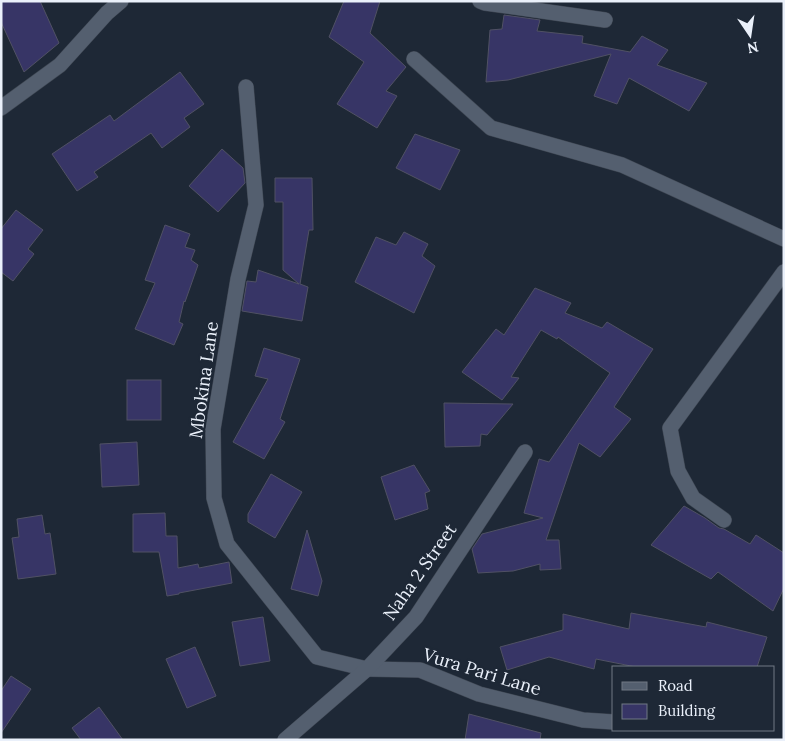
<svg xmlns="http://www.w3.org/2000/svg" width="785" height="741" viewBox="0 0 785 741" font-family="Lora,serif">
	<style>
		.building { fill: #373566; stroke: #505164 }
		.lines { fill: none; stroke-linecap: round; stroke-linejoin: round }
		.minor-casing { stroke: #3e4652; stroke-width: 16 }
		.minor { stroke: #545f6f; stroke-width: 15 }
		.labels { text-anchor: middle; stroke-width: 4.5; stroke-linejoin: round; paint-order: stroke }
		.street-label { font-size: 18px; fill: #eaf0fa; stroke: #1e2836 }
	</style>
	<rect width="100%" height="100%" fill="#1e2836"/>
	<g class="building">
		<path d="M 1,1 L 40,1 L 59,43 L 24,72 L 1,22 Z"/>
		<path d="M 344,1 L 380,1 L 370,33 L 406,67 L 386,91 L 397,96 L 377,128 L 337,104 L 364,62 L 329,37 Z"/>
		<path d="M 504,15 L 540,20 L 537,31 L 583,36 L 582,43 L 630,52 L 642,36 L 668,50 L 657,65 L 707,83 L 689,111 L 629,78 L 617,104 L 594,96 L 611,54 L 508,80 L 486,82 L 490,30 L 502,29 Z"/>
		<path d="M 180,72 L 204,104 L 184,118 L 190,127 L 162,148 L 151,133 L 94,172 L 98,177 L 77,191 L 52,154 L 110,115 L 114,121 Z"/>
		<path d="M 415,134 L 460,150 L 440,190 L 396,168 Z"/>
		<path d="M 222,149 L 243,168 L 245,183 L 218,212 L 189,186 Z"/>
		<path d="M 275,178 L 312,178 L 313,230 L 309,230 L 300,284 L 308,287 L 302,321 L 242,311 L 247,281 L 256,282 L 258,270 L 299,284 L 283,270 L 283,202 L 275,202 Z"/>
		<path d="M 16,210 L 43,230 L 28,249 L 34,254 L 13,281 L 1,272 L 1,229 Z"/>
		<path d="M 165,225 L 190,234 L 185,247 L 195,250 L 191,260 L 198,265 L 185,302 L 184,301 L 179,322 L 183,324 L 174,345 L 135,329 L 155,283 L 145,280 Z"/>
		<path d="M 404,232 L 428,244 L 422,256 L 435,266 L 414,313 L 355,282 L 376,237 L 396,245 Z"/>
		<path d="M 535,288 L 571,303 L 565,313 L 602,328 L 607,322 L 653,349 L 614,407 L 631,419 L 600,457 L 579,443 L 546,540 L 559,540 L 561,569 L 540,570 L 540,564 L 513,571 L 478,573 L 472,549 L 482,534 L 543,518 L 524,513 L 539,459 L 549,462 L 610,373 L 558,337 L 557,339 L 541,330 L 511,377 L 519,378 L 502,400 L 462,372 L 496,329 L 504,335 Z"/>
		<path d="M 264,348 L 300,359 L 280,419 L 285,422 L 264,459 L 233,442 L 268,379 L 255,376 Z"/>
		<rect x="127" y="380" width="34" height="40"/>
		<path d="M 444,403 L 513,404 L 487,435 L 481,434 L 480,446 L 445,447 Z"/>
		<path d="M 137,442 L 139,485 L 102,487 L 100,444 Z"/>
		<path d="M 414,465 L 430,491 L 425,493 L 428,509 L 395,520 L 381,477 Z"/>
		<path d="M 271,474 L 302,492 L 275,538 L 248,522 L 248,514 Z"/>
		<path d="M 684,506 L 705,518 L 719,528 L 724,529 L 750,544 L 756,535 L 784,553 L 784,588 L 773,611 L 718,572 L 711,579 L 651,545 Z"/>
		<path d="M 165,513 L 166,536 L 177,536 L 178,568 L 198,564 L 199,568 L 229,562 L 232,583 L 179,593 L 179,594 L 167,596 L 159,552 L 133,552 L 133,514 Z"/>
		<path d="M 42,515 L 45,534 L 50,533 L 56,574 L 18,579 L 12,538 L 19,537 L 17,519 Z"/>
		<path d="M 307,530 L 322,581 L 318,596 L 291,589 Z"/>
		<path d="M 631,613 L 706,627 L 707,622 L 767,637 L 757,667 L 636,667 L 596,659 L 594,669 L 549,657 L 507,670 L 500,647 L 563,630 L 563,614 L 629,629 Z"/>
		<path d="M 263,617 L 270,661 L 240,666 L 232,622 Z"/>
		<path d="M 195,647 L 216,696 L 187,708 L 166,659 Z"/>
		<path d="M 11,676 L 31,689 L 1,733 L 1,691 Z"/>
		<path d="M 99,707 L 123,740 L 81,740 L 72,728 Z"/>
		<path d="M 469,714 L 541,733 L 540,740 L 465,740 Z"/>
	</g>
	<g class="lines">
		<g class="minor-casing">
			<g id="minor">
				<path d="M 480,1 L 485,3 L 605,20"/>
				<path d="M 414,59 L 491,128 L 622,165 L 784,239"/>
				<path d="M 246,87 L 256,205 L 238,279 L 213,429 L 214,498 L 227,544 L 317,657 L 367,669 L 420,670 L 479,694 L 583,720 L 614,722"/>
				<path d="M 1,108 L 60,65 L 107,13 L 121,1"/>
				<path d="M 724,520 L 693,498 L 678,471 L 670,428 L 784,272"/>
				<path d="M 285,740 L 367,669 L 416,617 L 525,452"/>
			</g>
		</g>
		<use href="#minor" class="minor"/>
	</g>
	<g class="labels">
		<g class="street-label">
			<text transform="translate(204 380) rotate(-82)" y="6">Mbokina Lane</text>
			<text transform="translate(420 572) rotate(-55)" y="6">Naha 2 Street</text>
			<text transform="translate(482 672) rotate(17)" y="6">Vura Pari Lane</text>
		</g>
	</g>
	<rect width="785" height="741" fill="none" stroke="#eaf0fa" stroke-width="5"/>
	<rect x="612" y="666" width="162" height="65" fill="#1e2836" stroke="#707884"/>
	<rect x="622" y="682" width="25" height="8" fill="#545f6f" stroke="#707884"/>
	<text x="658" y="691" font-size="15" fill="#eaf0fa">Road</text>
	<rect x="622" y="704" width="25" height="15" fill="#373566" stroke="#707884"/>
	<text x="658" y="716" font-size="15" fill="#eaf0fa">Building</text>
	<g transform="translate(750 35) rotate(167)" stroke="#1e2836" stroke-width="4" paint-order="stroke">
	<path d="M0-4L9 19L0 12L-9 19Z" fill="#eaf0fa"/>
	<text y="-8" font-size="14" font-weight="bold" text-anchor="middle" fill="#eaf0fa">N</text>
	</g>
</svg>
